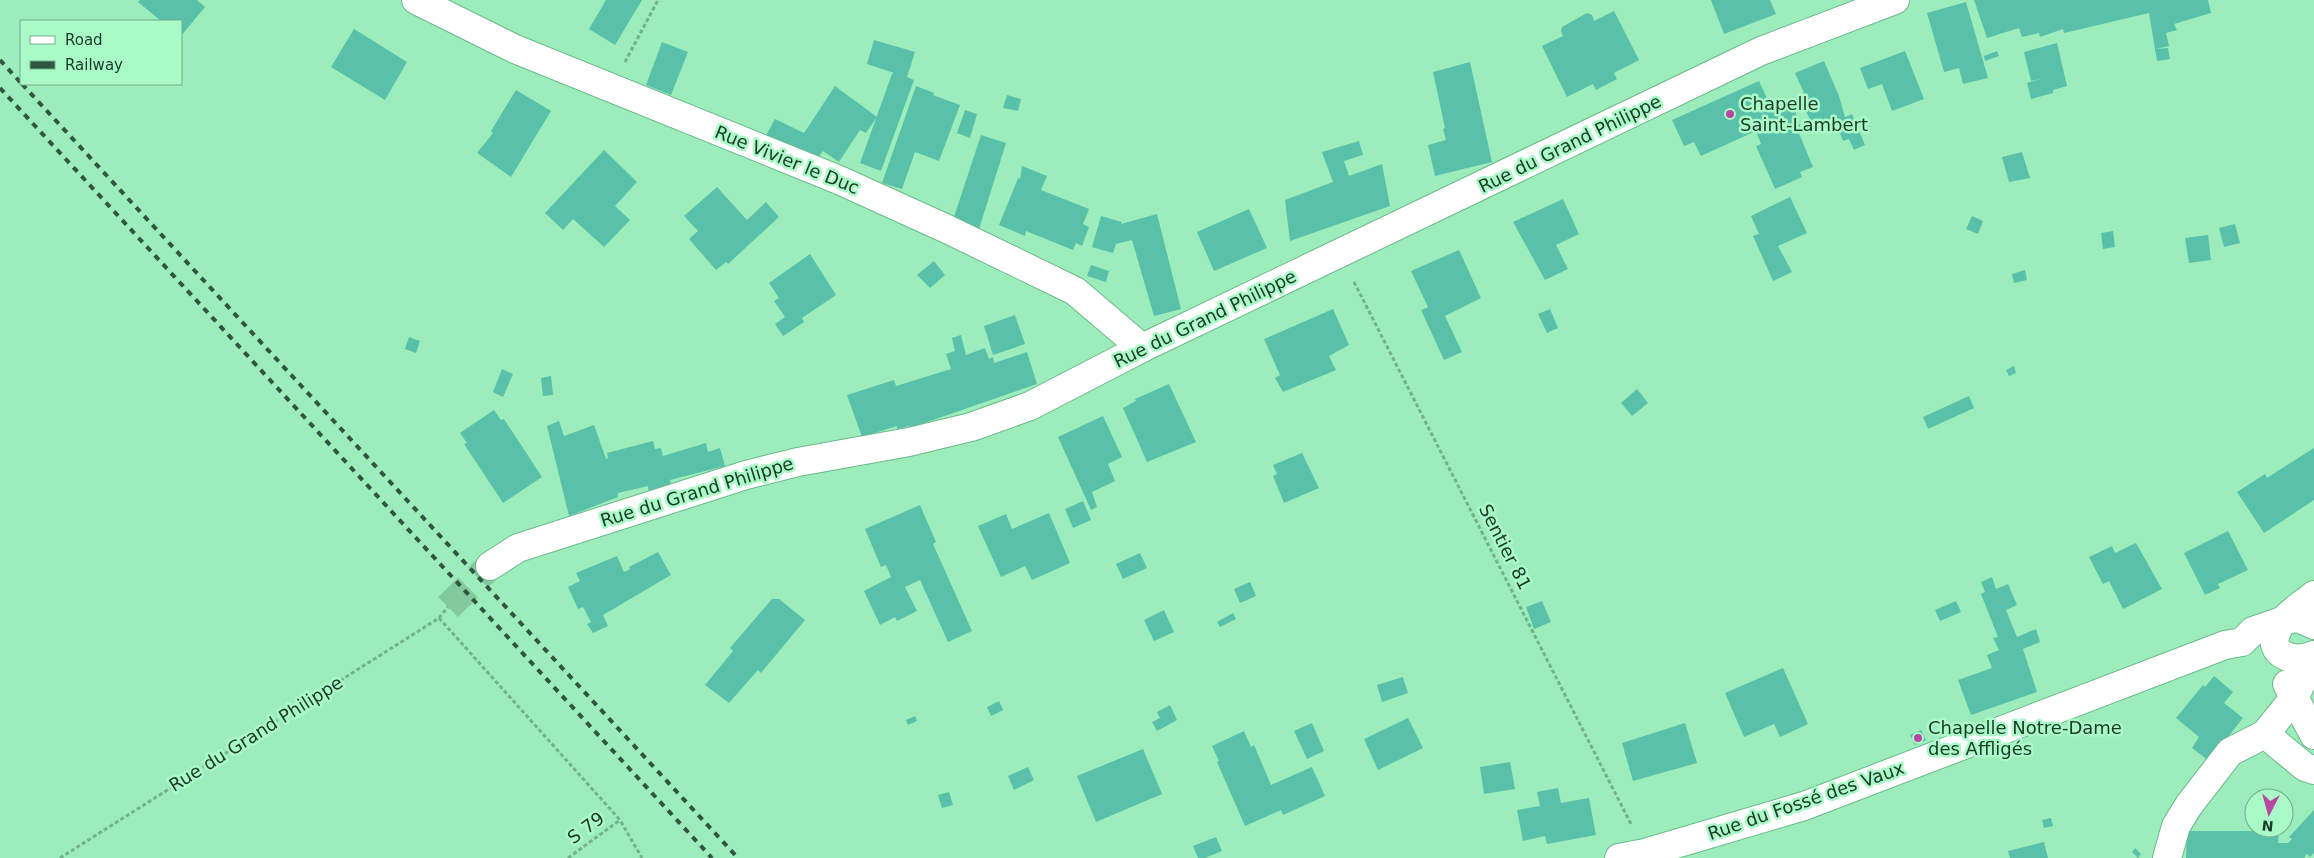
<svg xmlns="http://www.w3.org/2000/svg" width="2314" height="858" viewBox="0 0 2314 858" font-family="'DejaVu Sans',sans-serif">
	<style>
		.building { fill: #59c1aa }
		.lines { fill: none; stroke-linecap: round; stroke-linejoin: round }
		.street-tunnel { stroke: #83c99e; stroke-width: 28; stroke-dasharray: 28 14; stroke-linecap: butt }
		.street-casing { stroke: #6bb98b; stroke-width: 30 }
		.path { stroke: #72b28c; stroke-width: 3; stroke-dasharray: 4 2.5; stroke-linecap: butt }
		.street { stroke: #fff; stroke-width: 28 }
		.rail { stroke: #2f5740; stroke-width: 4; stroke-dasharray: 6 6; stroke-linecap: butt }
		.poi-dot { fill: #b946a1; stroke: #aafac8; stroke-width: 2 }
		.labels { text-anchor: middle; stroke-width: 5; stroke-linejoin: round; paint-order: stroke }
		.poi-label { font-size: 18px; fill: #1a3b28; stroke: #aafac8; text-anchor: start }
		.street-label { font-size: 18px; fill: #1a3b28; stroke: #aafac8 }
	</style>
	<rect width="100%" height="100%" fill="#9decbc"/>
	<g class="building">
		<path d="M 140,0 L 197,0 L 205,7 L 181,36 L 181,21 L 161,21 L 138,2 Z"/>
		<path d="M 606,0 L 642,0 L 615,45 L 589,29 Z"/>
		<path d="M 1711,0 L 1770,0 L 1776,14 L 1724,34 Z"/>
		<path d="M 1974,0 L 2208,0 L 2211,13 L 2174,24 L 2177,30 L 2166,33 L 2169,46 L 2155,49 L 2168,48 L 2170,59 L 2157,61 L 2149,13 L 2064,33 L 2063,29 L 2040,37 L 2039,33 L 2022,37 L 2019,28 L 1987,38 Z"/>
		<path d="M 1966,2 L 1988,78 L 1963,84 L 1959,68 L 1944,72 L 1927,13 Z"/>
		<path d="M 1614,11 L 1639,60 L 1614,73 L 1617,79 L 1596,90 L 1593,84 L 1567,97 L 1542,46 L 1563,36 L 1561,31 L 1562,27 L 1587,13 L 1592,15 L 1594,21 Z"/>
		<path d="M 354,29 L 407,62 L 385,100 L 331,67 Z"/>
		<path d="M 874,40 L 915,52 L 907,77 L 914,80 L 881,171 L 860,163 L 892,74 L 894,73 L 867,64 Z"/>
		<path d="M 662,42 L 688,52 L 671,95 L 646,85 Z"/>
		<path d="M 2057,43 L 2067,86 L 2053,90 L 2053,93 L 2031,99 L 2027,83 L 2040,79 L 2031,81 L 2024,52 Z"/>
		<path d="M 1905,51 L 1924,99 L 1892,111 L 1882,84 L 1868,89 L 1860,68 Z"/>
		<path d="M 1997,51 L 1999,56 L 1985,61 L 1984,56 Z"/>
		<path d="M 1824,61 L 1839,96 L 1845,117 L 1852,114 L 1865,145 L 1854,150 L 1849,139 L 1843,141 L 1836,122 L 1814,129 L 1799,95 L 1804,93 L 1795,73 Z"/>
		<path d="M 1470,62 L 1492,162 L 1435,176 L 1428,145 L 1446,140 L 1443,129 L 1445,128 L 1433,72 Z"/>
		<path d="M 1759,81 L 1771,107 L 1791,99 L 1801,129 L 1798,131 L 1813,167 L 1800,172 L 1802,177 L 1775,189 L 1756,146 L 1761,144 L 1756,131 L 1701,156 L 1694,142 L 1684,146 L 1672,120 Z"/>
		<path d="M 835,86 L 877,117 L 866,133 L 860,130 L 839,162 L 823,151 L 816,161 L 765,137 L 775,119 L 804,133 Z"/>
		<path d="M 916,86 L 934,93 L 933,95 L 960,105 L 939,161 L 915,152 L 902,189 L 882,183 Z"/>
		<path d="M 516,90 L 551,111 L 511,177 L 477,153 L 493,133 L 491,131 Z"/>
		<path d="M 1007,95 L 1021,99 L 1018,111 L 1003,108 Z"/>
		<path d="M 965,110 L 977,114 L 970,138 L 957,133 Z"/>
		<path d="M 981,135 L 1006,143 L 979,229 L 953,220 Z"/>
		<path d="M 1359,141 L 1363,155 L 1344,161 L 1349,176 L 1382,164 L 1390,206 L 1290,241 L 1285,200 L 1333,182 L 1322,152 Z"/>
		<path d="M 604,150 L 637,182 L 615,206 L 630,220 L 604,247 L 573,219 L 563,230 L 545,213 Z"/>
		<path d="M 2022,152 L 2030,178 L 2009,182 L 2002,157 Z"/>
		<path d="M 1022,166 L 1047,176 L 1041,190 L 1089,209 L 1083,224 L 1089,227 L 1082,246 L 1076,243 L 1073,250 L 1026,231 L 1025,236 L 999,225 L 1018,178 L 1020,179 Z"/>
		<path d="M 717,187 L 747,220 L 766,202 L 779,217 L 728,264 L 726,262 L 716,270 L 689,239 L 698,231 L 684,216 Z"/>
		<path d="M 1790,197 L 1807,233 L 1778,246 L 1792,272 L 1773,281 L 1753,236 L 1759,234 L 1751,216 Z"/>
		<path d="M 1563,199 L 1579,234 L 1556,245 L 1568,269 L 1545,280 L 1513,222 Z"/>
		<path d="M 1249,209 L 1267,248 L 1214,271 L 1197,232 Z"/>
		<path d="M 1157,214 L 1181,309 L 1154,316 L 1132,240 L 1116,244 L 1113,253 L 1092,247 L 1101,216 L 1122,222 L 1121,224 Z"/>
		<path d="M 1972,216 L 1983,221 L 1978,234 L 1966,229 Z"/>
		<path d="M 2235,224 L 2240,243 L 2224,247 L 2219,228 Z"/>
		<path d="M 2113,231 L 2115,247 L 2103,249 L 2101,233 Z"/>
		<path d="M 2208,235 L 2211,260 L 2189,263 L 2185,238 Z"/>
		<path d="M 1459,250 L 1481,298 L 1445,316 L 1462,352 L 1444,360 L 1421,310 L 1428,307 L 1411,271 Z"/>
		<path d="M 810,254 L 836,295 L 802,318 L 804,322 L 783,336 L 775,324 L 785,317 L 774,301 L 779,298 L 769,283 Z"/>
		<path d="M 934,261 L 945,275 L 930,288 L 917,275 Z"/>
		<path d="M 1091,265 L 1109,271 L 1106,282 L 1087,276 Z"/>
		<path d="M 2025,270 L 2027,280 L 2014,283 L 2012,274 Z"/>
		<path d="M 1333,309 L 1349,345 L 1329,356 L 1336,370 L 1283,392 L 1275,378 L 1280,375 L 1264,339 Z"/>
		<path d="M 1550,309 L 1558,328 L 1547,333 L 1538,314 Z"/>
		<path d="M 1015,315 L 1025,344 L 993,355 L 984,326 Z"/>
		<path d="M 961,335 L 966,355 L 985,348 L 989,359 L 993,357 L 994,363 L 1027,352 L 1037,384 L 910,428 L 909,426 L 897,429 L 897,426 L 862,437 L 847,395 L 894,380 L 896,386 L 951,369 L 946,354 L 955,351 L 952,338 Z"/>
		<path d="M 409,337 L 420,341 L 416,353 L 405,349 Z"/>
		<path d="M 2014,366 L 2016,373 L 2009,376 L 2006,370 Z"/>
		<path d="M 502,369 L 513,374 L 503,397 L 493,392 Z"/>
		<path d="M 551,376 L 553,395 L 543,396 L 541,378 Z"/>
		<path d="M 1169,384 L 1196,442 L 1147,462 L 1123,408 L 1136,401 L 1135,399 Z"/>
		<path d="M 1637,389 L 1648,403 L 1632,416 L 1621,403 Z"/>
		<path d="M 1969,396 L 1974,408 L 1928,429 L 1923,417 Z"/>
		<path d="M 494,410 L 501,420 L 504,419 L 542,477 L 503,503 L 464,444 L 467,443 L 460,433 Z"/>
		<path d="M 1103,416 L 1122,457 L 1108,464 L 1115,481 L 1092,492 L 1097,507 L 1091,510 L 1058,437 Z"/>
		<path d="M 559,421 L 564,436 L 594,425 L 606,459 L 608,458 L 607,453 L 653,441 L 655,449 L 661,448 L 663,456 L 706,443 L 708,452 L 720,448 L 725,466 L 670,480 L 672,488 L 649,493 L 648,486 L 618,493 L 618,497 L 569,516 L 547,426 Z"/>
		<path d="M 2314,448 L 2314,500 L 2264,533 L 2237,492 L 2265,474 L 2267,478 Z"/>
		<path d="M 1302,453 L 1319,488 L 1284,503 L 1273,476 L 1277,474 L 1273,465 Z"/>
		<path d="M 1083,501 L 1091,520 L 1073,528 L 1065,509 Z"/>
		<path d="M 920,505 L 936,542 L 933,544 L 972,631 L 948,642 L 920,580 L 905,587 L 917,611 L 897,621 L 895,617 L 880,625 L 864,591 L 891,577 L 886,565 L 881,567 L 865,529 Z"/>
		<path d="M 1049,513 L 1070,563 L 1032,580 L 1025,566 L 1001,577 L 978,526 L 1006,514 L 1012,529 Z"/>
		<path d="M 2228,531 L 2248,570 L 2218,584 L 2220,588 L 2205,595 L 2184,553 Z"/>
		<path d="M 2136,543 L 2162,589 L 2123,609 L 2109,581 L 2103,584 L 2089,557 L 2112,546 L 2115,553 Z"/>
		<path d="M 658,552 L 671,575 L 603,615 L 608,626 L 593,633 L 587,624 L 591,622 L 583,607 L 578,609 L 568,587 L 580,581 L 576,573 L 617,556 L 624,572 L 630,569 L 629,567 Z"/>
		<path d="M 1140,553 L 1147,568 L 1123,579 L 1116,564 Z"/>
		<path d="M 1992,577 L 1996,589 L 2008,584 L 2017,605 L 2006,610 L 2017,637 L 2036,629 L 2040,642 L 2023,649 L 2037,692 L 1971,715 L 1958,680 L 1992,668 L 1987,655 L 1999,650 L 1993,638 L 1998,637 L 1981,594 L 1985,592 L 1981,582 Z"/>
		<path d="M 1250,582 L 1256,596 L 1240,603 L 1234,589 Z"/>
		<path d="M 772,599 L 779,599 L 805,620 L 761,673 L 758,670 L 729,703 L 705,685 L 733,651 L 730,648 Z"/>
		<path d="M 1542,601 L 1551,622 L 1534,629 L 1526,607 Z"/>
		<path d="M 1956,601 L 1961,612 L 1940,621 L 1935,610 Z"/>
		<path d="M 1164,610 L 1174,632 L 1154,641 L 1144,620 Z"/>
		<path d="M 1233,613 L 1236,619 L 1220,627 L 1217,622 Z"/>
		<path d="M 1783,668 L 1808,724 L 1780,737 L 1774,724 L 1744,737 L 1725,693 Z"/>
		<path d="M 2214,676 L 2233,692 L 2224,703 L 2243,718 L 2209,761 L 2192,748 L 2199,737 L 2176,718 L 2203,685 L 2205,687 Z"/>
		<path d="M 1403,677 L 1408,693 L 1382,702 L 1377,685 Z"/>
		<path d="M 999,701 L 1003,710 L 991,716 L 987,707 Z"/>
		<path d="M 1170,705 L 1177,720 L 1157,731 L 1152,722 L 1160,718 L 1157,712 Z"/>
		<path d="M 915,716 L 917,721 L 908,725 L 906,720 Z"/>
		<path d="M 1408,718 L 1423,748 L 1378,770 L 1364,739 Z"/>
		<path d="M 1312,723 L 1324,751 L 1307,759 L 1294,731 Z"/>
		<path d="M 1685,723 L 1697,763 L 1633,781 L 1622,743 Z"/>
		<path d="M 1921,730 L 1926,740 L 1915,745 L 1910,735 Z"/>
		<path d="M 1244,731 L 1251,747 L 1254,745 L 1271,785 L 1312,767 L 1325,796 L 1283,815 L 1281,810 L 1245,826 L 1217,762 L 1219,761 L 1212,746 Z"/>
		<path d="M 1143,749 L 1162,794 L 1096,822 L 1077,776 Z"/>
		<path d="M 1510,762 L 1515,789 L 1484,794 L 1480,767 Z"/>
		<path d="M 1028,767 L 1034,780 L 1014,790 L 1008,776 Z"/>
		<path d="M 1558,788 L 1561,803 L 1589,798 L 1596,835 L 1547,844 L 1545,836 L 1523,841 L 1517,810 L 1540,806 L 1537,792 Z"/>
		<path d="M 949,792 L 953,805 L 942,808 L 938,795 Z"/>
		<path d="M 2314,810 L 2314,853 L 2310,857 L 2307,854 L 2304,858 L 2186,858 L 2187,831 L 2279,831 L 2278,843 L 2288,843 L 2292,839 L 2289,837 Z"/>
		<path d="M 2051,818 L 2053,826 L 2044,828 L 2042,820 Z"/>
		<path d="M 1216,837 L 1222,851 L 1205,858 L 1198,858 L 1193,846 Z"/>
		<path d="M 2044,842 L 2048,858 L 2010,858 L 2008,851 Z"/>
		<path d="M 2135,848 L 2141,854 L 2138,858 L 2132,852 Z"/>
	</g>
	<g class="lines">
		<path class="street-tunnel" d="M 448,607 L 490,566"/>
		<g class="street-casing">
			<g id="street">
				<path d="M 416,0 L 515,49 L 839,180 L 947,229 L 1075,291 L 1142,348"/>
				<path d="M 490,566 L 518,548 L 746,475 L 798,462 L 909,442 L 971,427 L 1030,406 L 1142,348 L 1761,51 L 1895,0"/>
				<path d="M 2314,595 C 2302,605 2283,616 2277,631 C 2266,655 2295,664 2314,655"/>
				<path d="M 2287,684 L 2314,735"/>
				<path d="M 2265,734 L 2305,767 L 2314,770"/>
				<path d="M 1619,858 L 1645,853 L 1804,806 L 2225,645 L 2242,642 L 2253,631 L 2285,620 L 2298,618 L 2314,625"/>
				<path d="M 2167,858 L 2176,826 L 2189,805 L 2230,752 L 2265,734 L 2294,698 L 2314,657"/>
			</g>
		</g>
		<g class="path">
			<path d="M 625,62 L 658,0"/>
			<path d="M 1354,282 L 1631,824"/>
			<path d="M 439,618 L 620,820 L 642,858"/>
			<path d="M 60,858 L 439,618 L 448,607"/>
			<path d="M 568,858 L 620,820"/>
		</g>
		<use href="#street" class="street"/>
		<g class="rail">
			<path d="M 0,60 L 21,83"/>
			<path d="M 22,84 L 738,858"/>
			<path d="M 0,88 L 712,858"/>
		</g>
	</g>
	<g class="poi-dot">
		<circle cx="1730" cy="114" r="5"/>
		<circle cx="1918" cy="738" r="5"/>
	</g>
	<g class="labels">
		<g class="poi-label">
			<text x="1740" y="110">Chapelle<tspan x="1740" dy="21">Saint-Lambert</tspan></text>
			<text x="1928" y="734">Chapelle Notre-Dame<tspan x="1928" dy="21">des Affligés</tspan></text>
		</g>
		<g class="street-label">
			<text transform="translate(1570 144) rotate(-26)" y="6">Rue du Grand Philippe</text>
			<text transform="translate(787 160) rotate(22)" y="6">Rue Vivier le Duc</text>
			<text transform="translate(1205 319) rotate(-26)" y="6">Rue du Grand Philippe</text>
			<text transform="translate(697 492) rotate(-17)" y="6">Rue du Grand Philippe</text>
			<text transform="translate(1505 547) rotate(63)" y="6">Sentier 81</text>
			<text transform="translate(256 734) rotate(-32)" y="6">Rue du Grand Philippe</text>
			<text transform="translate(1806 801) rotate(-19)" y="6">Rue du Fossé des Vaux</text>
			<text transform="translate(586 828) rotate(-36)" y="6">S 79</text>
		</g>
	</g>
	<rect x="20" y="20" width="162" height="65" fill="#aafac8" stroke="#70ae88"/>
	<rect x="30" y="36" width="25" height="8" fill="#ffffff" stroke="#70ae88"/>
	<text x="65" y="45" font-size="15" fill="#1a3b28">Road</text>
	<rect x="30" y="61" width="25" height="8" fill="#2f5740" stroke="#70ae88"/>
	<text x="65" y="70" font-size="15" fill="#1a3b28">Railway</text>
	<g transform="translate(2269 813) rotate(186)"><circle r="24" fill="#aafac8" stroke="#70ae88"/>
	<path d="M0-4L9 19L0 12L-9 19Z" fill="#b946a1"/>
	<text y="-8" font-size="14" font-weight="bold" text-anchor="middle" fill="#1a3b28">N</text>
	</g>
</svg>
